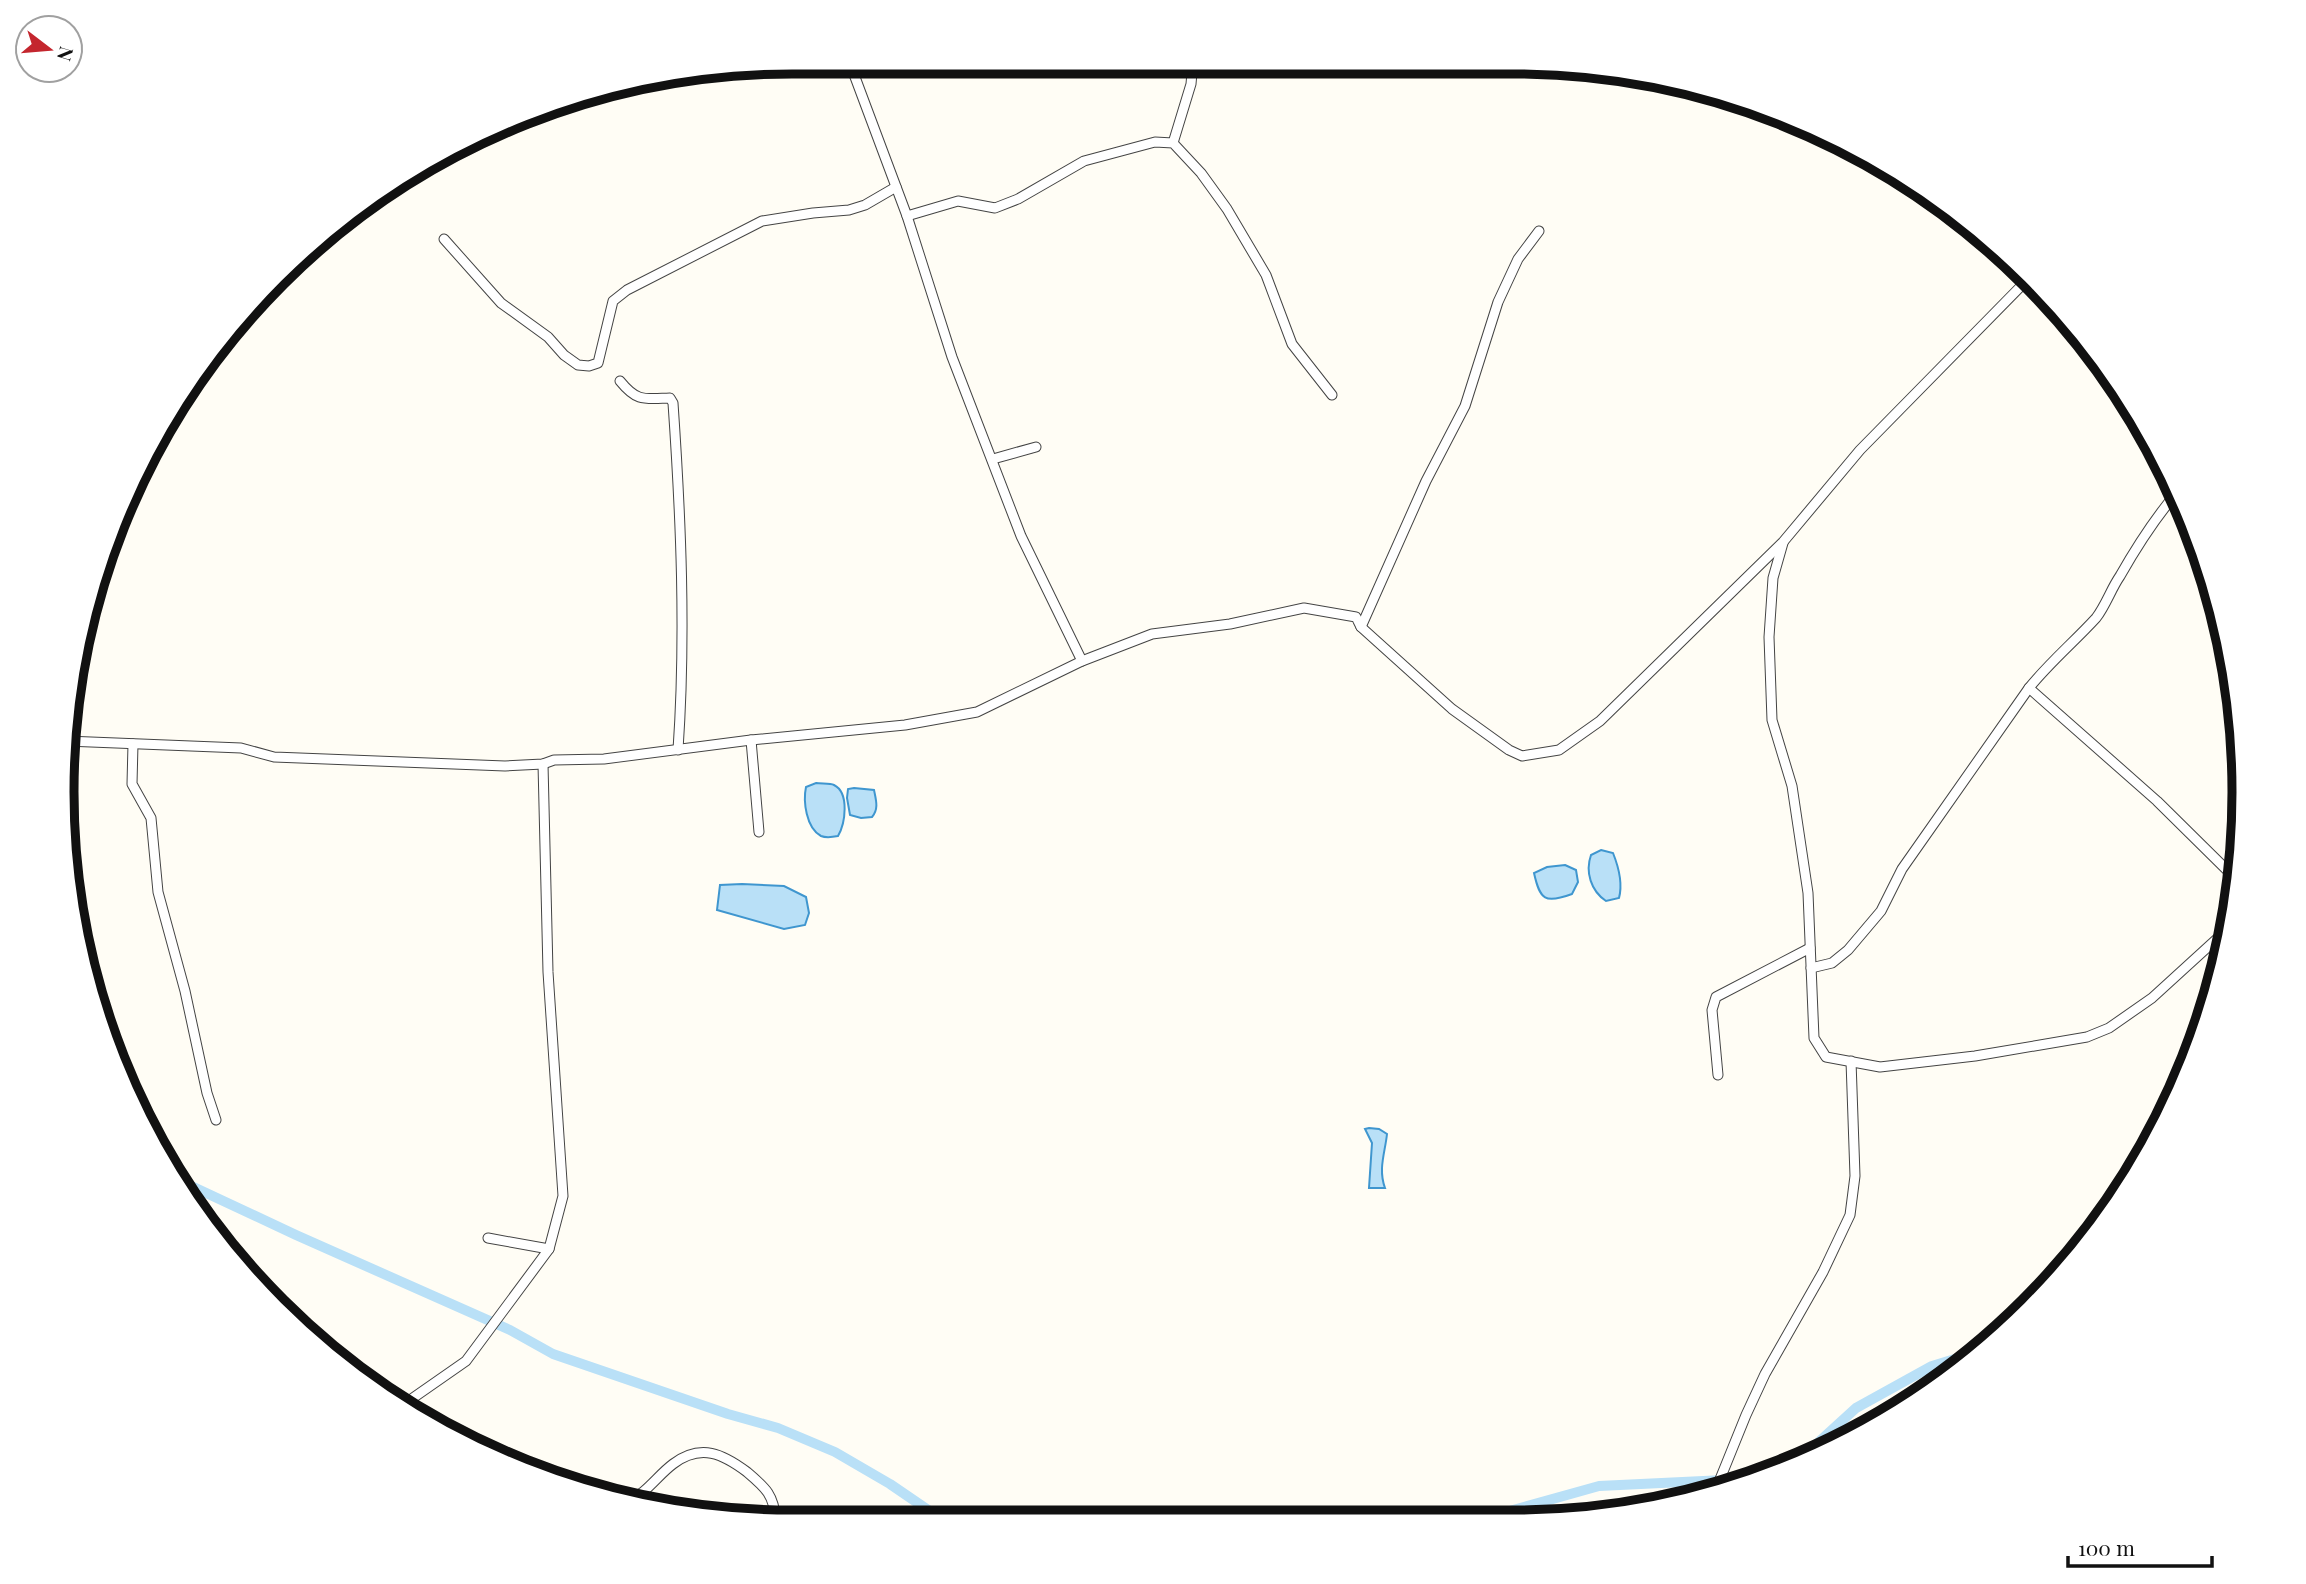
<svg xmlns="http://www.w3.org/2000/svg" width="2306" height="1584" viewBox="0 0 2306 1584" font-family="'Playfair Display',serif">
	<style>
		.water { fill: #b9e0f7; stroke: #3f96cf; stroke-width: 2 }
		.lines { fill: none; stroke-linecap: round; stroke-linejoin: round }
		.canal { stroke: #b9e0f7; stroke-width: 10 }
		.minor-casing { stroke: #444; stroke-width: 11 }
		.minor { stroke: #fff; stroke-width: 9 }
		.rim { fill: none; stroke: #111; stroke-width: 9 }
	</style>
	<rect width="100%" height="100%" fill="#fffdf5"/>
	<g class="water">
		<path d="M 816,783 C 821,784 830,783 834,785 C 850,793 845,824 838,836 C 833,837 826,838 821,836 C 806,828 803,801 806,787 Z"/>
		<path d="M 854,788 L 874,790 C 876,800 879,809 872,817 L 861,818 L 850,815 L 847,798 L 848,789 Z"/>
		<path d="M 1601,850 L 1613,853 C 1619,868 1623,883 1619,898 L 1606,901 C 1591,891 1585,872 1591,855 Z"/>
		<path d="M 1565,865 L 1576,870 L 1578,882 L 1572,894 C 1545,904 1540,900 1534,873 L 1547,867 Z"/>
		<path d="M 742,884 L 784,886 L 806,897 L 809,913 L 805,925 L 784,929 L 717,910 L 720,885 Z"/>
		<path d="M 1369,1128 L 1379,1129 L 1387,1134 C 1385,1153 1378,1169 1385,1188 L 1369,1188 L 1372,1143 L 1365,1129 Z"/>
	</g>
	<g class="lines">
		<g class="canal">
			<path d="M 172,1177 L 296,1235 L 510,1330 L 553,1354 L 728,1414 L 778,1428 L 835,1452 L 890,1484 L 947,1523"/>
			<path d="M 1799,1460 L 1856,1408 L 1932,1366 L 1984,1350"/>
			<path d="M 1467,1523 L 1599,1486 L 1745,1479"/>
		</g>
		<g class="minor-casing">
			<g id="minor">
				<path d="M 849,61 L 907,216 L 952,357 L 1021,536 L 1082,661"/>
				<path d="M 1173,143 L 1191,84 L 1193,61"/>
				<path d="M 907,216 L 958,201 L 995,208 L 1018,199 L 1084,161 L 1155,142 L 1173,143 L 1201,173 L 1227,209 L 1266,275 L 1292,344 L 1332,395"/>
				<path d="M 444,239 L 501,303 L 548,337 L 564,355 L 578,365 L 589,366 L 598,363 L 613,301 L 627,290 L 762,221 L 813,213 L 849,210 L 865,205 L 896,187"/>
				<path d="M 620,381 C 637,402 644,399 670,398 L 673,403 C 681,519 686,634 678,750"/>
				<path d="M 993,459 L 1036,447"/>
				<path d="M 1783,543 L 1773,578 L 1769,637 L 1772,720 L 1792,786 L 1808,893 L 1814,1038 L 1826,1057 L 1880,1067 L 1975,1056 L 2087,1037 L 2109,1028 L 2152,998 L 2232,925"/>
				<path d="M 1361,627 L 1426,481 L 1465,406 L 1498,302 L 1518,259 L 1539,231"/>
				<path d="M 2029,688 L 2157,801 L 2236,879"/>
				<path d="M 751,740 L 759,832"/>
				<path d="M 66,741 L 241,748 L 274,757 L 505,766 L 543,764 L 554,760 L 604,759 L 751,740 L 905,725 L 977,712 L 1082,661 L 1152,634 L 1230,624 L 1304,608 L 1356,617 L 1361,627 L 1452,709 L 1509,750 L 1522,756 L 1559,750 L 1600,721 L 1783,542 L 1860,450 L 2031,276"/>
				<path d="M 133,744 L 132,784 L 151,818 L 158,892 L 185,991 L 207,1093 L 216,1120"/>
				<path d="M 1811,968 L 1832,963 L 1848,950 L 1881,911 L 1902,869 L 2029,688 C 2049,663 2074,642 2096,618 C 2106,605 2111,589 2120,576 C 2137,546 2156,517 2178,491"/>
				<path d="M 1718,1075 L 1712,1010 L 1716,997 L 1810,948"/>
				<path d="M 488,1238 L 549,1249"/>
				<path d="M 400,1407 L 466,1361 L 549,1249 L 563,1196 L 548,972 L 543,764"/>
				<path d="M 1716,1489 L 1746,1415 L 1765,1374 L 1823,1272 L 1850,1215 L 1855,1176 L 1851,1061"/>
				<path d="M 627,1502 C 647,1493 657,1476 673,1464 C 701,1443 723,1454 747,1472 C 766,1488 774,1495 776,1521"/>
			</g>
		</g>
		<use href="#minor" class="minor"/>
	</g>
	<path d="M0 0H2306V1584H0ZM792 74H1514A718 718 0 0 1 2232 792V792A718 718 0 0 1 1514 1510H792A718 718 0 0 1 74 792V792A718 718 0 0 1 792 74Z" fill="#fff" fill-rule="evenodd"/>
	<path class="rim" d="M792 74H1514A718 718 0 0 1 2232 792V792A718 718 0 0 1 1514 1510H792A718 718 0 0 1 74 792V792A718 718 0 0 1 792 74Z"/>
	<g transform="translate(49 49) rotate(106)"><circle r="33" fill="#ffffff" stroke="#a0a0a0" stroke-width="2"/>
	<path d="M0-5L12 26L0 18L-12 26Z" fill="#c4262e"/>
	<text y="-10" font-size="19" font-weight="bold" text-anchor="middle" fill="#111111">N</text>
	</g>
	<path d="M2068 1556v10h144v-10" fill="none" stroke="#111111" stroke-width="3.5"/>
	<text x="2078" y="1556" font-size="21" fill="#111111" stroke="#ffffff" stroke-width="5" paint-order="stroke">100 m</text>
</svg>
